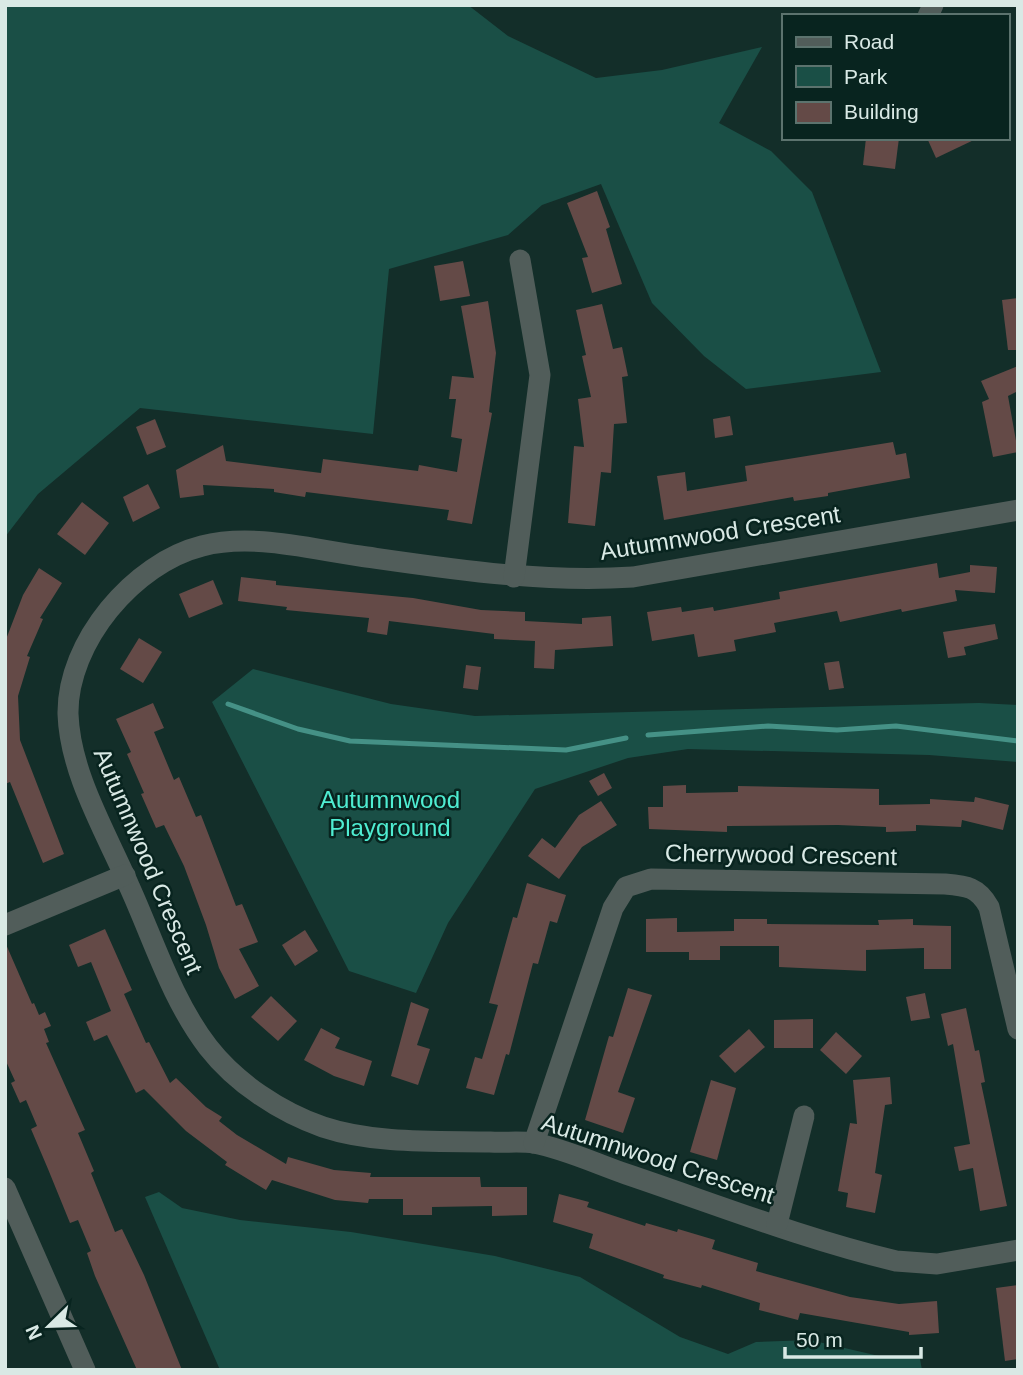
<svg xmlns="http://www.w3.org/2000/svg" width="1023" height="1375" viewBox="0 0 1023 1375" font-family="Arial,sans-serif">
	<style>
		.green { fill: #1a4f46 }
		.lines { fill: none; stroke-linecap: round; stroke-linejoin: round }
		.stream { stroke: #459186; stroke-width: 5 }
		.building { fill: #644a47 }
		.minor { stroke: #515d5a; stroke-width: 21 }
		.labels { text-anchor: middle; stroke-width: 5; stroke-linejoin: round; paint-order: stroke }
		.street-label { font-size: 24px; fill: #d9e9e5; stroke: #08241f }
		.park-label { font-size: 24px; fill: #4fedd2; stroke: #08241f }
	</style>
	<rect width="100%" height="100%" fill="#132e29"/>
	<g class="green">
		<path d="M 5,5 L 468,5 L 508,36 L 596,78 L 662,70 L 762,47 L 719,123 L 771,151 L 812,192 L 881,372 L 746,389 L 704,356 L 652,303 L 601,184 L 542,205 L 508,235 L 389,269 L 373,434 L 140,408 L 38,494 L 5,537 Z"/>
		<path d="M 253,669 L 391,704 L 475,716 L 979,703 L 1018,705 L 1018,762 L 929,755 L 688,749 L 628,758 L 535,789 L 448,923 L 416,993 L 349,971 L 212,702 Z"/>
		<path d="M 159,1192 L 182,1208 L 240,1220 L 351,1232 L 495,1256 L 580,1277 L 680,1337 L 728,1354 L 756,1342 L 810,1340 L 879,1356 L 920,1359 L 922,1370 L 220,1370 L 145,1197 Z"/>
	</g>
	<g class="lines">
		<g class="stream">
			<path d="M 228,704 L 298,729 L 350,741 L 566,750 L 626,738"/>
			<path d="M 648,735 L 768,726 L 837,730 L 896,726 L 1018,741"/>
		</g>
	</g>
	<g class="building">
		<path d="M 866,138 L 899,138 L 895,169 L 863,165 Z"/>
		<path d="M 927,138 L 978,138 L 936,158 Z"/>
		<path d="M 597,191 L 610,227 L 606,229 L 622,284 L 592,293 L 582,258 L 588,257 L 567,203 Z"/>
		<path d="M 463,261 L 470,296 L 440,301 L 434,266 Z"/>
		<path d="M 1018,298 L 1018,350 L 1008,350 L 1002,300 Z"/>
		<path d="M 488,301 L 496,353 L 489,412 L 492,413 L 472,524 L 447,520 L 449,510 L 306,492 L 305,497 L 274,492 L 274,489 L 203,485 L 204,495 L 180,498 L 176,470 L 223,445 L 226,461 L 321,473 L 323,459 L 418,471 L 419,465 L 457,472 L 462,439 L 451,437 L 456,399 L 449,399 L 452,376 L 474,378 L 461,306 Z"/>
		<path d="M 602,304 L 613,349 L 622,347 L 628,376 L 622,377 L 627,423 L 614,424 L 611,473 L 601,472 L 595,526 L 568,523 L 574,446 L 584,447 L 578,399 L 591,397 L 582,356 L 586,355 L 576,310 Z"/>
		<path d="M 1018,366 L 1018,391 L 1008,396 L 1018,452 L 993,457 L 982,402 L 989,399 L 981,381 Z"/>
		<path d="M 730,416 L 733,435 L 715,438 L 713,419 Z"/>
		<path d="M 155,419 L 166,447 L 147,455 L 136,427 Z"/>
		<path d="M 893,442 L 896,455 L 906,453 L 910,478 L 828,493 L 828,496 L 794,501 L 793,497 L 664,520 L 657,476 L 685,472 L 687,491 L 747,481 L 745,466 Z"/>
		<path d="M 148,484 L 160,508 L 133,522 L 123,497 Z"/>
		<path d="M 82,502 L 109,523 L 85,555 L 57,534 Z"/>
		<path d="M 937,563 L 939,578 L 970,572 L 970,565 L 997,567 L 995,593 L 955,590 L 957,601 L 902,612 L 901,609 L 840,622 L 837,611 L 774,623 L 776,632 L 734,640 L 736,651 L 698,657 L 694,634 L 652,641 L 647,612 L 681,607 L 682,612 L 713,607 L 714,611 L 780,599 L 779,592 Z"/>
		<path d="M 39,568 L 62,583 L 40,618 L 43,619 L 27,656 L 30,657 L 18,696 L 20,740 L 64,854 L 43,863 L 10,782 L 5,784 L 5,642 L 23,595 Z"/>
		<path d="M 241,577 L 276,581 L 276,585 L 413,598 L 481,610 L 525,612 L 525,621 L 582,624 L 582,618 L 611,616 L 613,646 L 555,650 L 554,669 L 534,668 L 535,641 L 494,639 L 494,634 L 389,621 L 387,635 L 367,632 L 369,618 L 286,610 L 287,607 L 238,601 Z"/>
		<path d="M 213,580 L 223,604 L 189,618 L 179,594 Z"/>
		<path d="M 995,624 L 998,639 L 964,647 L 966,655 L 948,658 L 943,632 Z"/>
		<path d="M 139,638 L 162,652 L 143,683 L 120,669 Z"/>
		<path d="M 839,661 L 844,688 L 829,690 L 824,663 Z"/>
		<path d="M 466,665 L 481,667 L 478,690 L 463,688 Z"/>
		<path d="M 153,703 L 164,728 L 154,732 L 174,780 L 179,777 L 196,817 L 201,815 L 236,906 L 242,904 L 258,942 L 239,949 L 259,986 L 235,999 L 219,968 L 206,925 L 184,866 L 164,825 L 156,828 L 141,794 L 144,793 L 127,754 L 131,752 L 116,719 Z"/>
		<path d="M 604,773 L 612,788 L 598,796 L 589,781 Z"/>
		<path d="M 686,785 L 686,793 L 738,792 L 738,786 L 879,789 L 879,805 L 930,804 L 930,799 L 974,802 L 975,797 L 1009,805 L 1003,830 L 962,820 L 961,827 L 916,825 L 916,831 L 886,832 L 886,827 L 838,825 L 727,826 L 727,832 L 649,829 L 648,807 L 663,807 L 663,786 Z"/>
		<path d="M 601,801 L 617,825 L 582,847 L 559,879 L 528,856 L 542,838 L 555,848 L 579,815 Z"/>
		<path d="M 527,883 L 566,895 L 557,923 L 550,921 L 538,964 L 533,963 L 509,1055 L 506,1054 L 494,1095 L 466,1088 L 475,1057 L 482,1059 L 498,1005 L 489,1003 L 513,917 L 517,918 Z"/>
		<path d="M 677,918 L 677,932 L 734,931 L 734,919 L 767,919 L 767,924 L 879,925 L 878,920 L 913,919 L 913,925 L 951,926 L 951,969 L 924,969 L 924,948 L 866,950 L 866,971 L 779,967 L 779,946 L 720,946 L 720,960 L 689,960 L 689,952 L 646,952 L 646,919 Z"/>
		<path d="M 105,929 L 132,990 L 124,994 L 146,1043 L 149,1042 L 170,1083 L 176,1078 L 206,1107 L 222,1117 L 219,1121 L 237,1135 L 286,1164 L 288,1157 L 334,1170 L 371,1173 L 370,1177 L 480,1177 L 481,1187 L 527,1187 L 527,1215 L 492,1216 L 492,1206 L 432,1207 L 432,1215 L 403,1215 L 403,1199 L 369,1199 L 368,1203 L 335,1200 L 272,1180 L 266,1190 L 225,1165 L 227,1162 L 186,1131 L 144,1089 L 136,1093 L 107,1035 L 94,1041 L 86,1022 L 111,1011 L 91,962 L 78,967 L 69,945 Z"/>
		<path d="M 305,930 L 318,951 L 295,966 L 282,945 Z"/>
		<path d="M 5,942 L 32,1004 L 34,1003 L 39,1015 L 45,1012 L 51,1026 L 44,1029 L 49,1042 L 46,1043 L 85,1130 L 78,1133 L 94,1171 L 91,1173 L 115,1232 L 122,1229 L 144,1275 L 182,1370 L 137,1370 L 95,1276 L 87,1253 L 91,1251 L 78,1220 L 70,1223 L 48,1169 L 31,1129 L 37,1126 L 26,1100 L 20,1103 L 11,1083 L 15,1081 L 5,1059 Z"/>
		<path d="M 628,988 L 652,995 L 618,1092 L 635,1098 L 623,1133 L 585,1120 L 609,1036 L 613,1037 Z"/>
		<path d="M 925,993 L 930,1018 L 911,1021 L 906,997 Z"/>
		<path d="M 271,996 L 297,1021 L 278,1041 L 251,1017 Z"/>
		<path d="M 411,1002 L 429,1009 L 417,1045 L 430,1049 L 418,1085 L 391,1076 Z"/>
		<path d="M 966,1008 L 975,1051 L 979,1050 L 985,1082 L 981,1083 L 1007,1206 L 980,1211 L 973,1168 L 959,1171 L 954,1147 L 970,1144 L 953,1044 L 948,1046 L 941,1014 Z"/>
		<path d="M 813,1019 L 813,1048 L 774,1048 L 774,1020 Z"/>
		<path d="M 321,1028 L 340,1038 L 335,1048 L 372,1061 L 364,1086 L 334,1076 L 304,1060 Z"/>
		<path d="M 749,1029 L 765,1047 L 735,1073 L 719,1056 Z"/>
		<path d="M 836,1032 L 862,1056 L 846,1074 L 820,1050 Z"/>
		<path d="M 890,1077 L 892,1104 L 885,1105 L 875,1173 L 882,1175 L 875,1213 L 846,1207 L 848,1193 L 838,1191 L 850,1123 L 857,1124 L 853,1080 Z"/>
		<path d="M 711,1080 L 736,1088 L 717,1160 L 690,1152 Z"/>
		<path d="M 559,1194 L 589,1202 L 587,1207 L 645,1226 L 646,1223 L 677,1232 L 678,1229 L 715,1240 L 712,1249 L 758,1263 L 756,1271 L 850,1297 L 899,1304 L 937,1301 L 939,1333 L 909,1335 L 909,1332 L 800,1313 L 798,1320 L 759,1310 L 760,1303 L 702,1285 L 701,1288 L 663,1278 L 664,1275 L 589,1248 L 593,1234 L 553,1222 Z"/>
		<path d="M 1018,1285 L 1018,1359 L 1005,1361 L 996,1288 Z"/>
	</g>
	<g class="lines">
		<g class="minor">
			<path d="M 928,16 L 933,5"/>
			<path d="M 1018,510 L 633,577 C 540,583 451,569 360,556 C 310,549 252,533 202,546 C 134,563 67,642 68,714 C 70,774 107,834 130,888 C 154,941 172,1000 208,1047 C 236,1083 280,1112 323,1127 C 374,1144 436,1141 490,1142 C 504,1143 520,1141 534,1143 C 565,1149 597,1164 626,1174 C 715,1204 804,1239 896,1261 L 937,1264 L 1018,1250"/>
			<path d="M 514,577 L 540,375 L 520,260"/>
			<path d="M 5,925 L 125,875"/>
			<path d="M 534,1143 L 613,908 L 626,887 L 651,879 L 945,884 C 967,886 978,887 989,907 L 1018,1029"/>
			<path d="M 5,1188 L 85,1370"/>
			<path d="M 777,1224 L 804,1116"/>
		</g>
	</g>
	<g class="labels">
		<g class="street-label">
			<text transform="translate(720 533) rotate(-9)" y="8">Autumnwood Crescent</text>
			<text transform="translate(781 855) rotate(1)" y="8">Cherrywood Crescent</text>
			<text transform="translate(148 861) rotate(67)" y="8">Autumnwood Crescent</text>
			<text transform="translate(658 1159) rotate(18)" y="8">Autumnwood Crescent</text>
		</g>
		<g class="park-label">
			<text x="390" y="808">Autumnwood<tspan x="390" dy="28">Playground</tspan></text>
		</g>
	</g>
	<rect width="1023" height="1375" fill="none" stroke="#d9e9e5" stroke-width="14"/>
	<rect x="782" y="14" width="228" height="126" fill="#08241f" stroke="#5c736e" stroke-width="2"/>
	<rect x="796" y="37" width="35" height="10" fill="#515d5a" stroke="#5c736e" stroke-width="2"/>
	<text x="844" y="49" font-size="21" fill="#d9e9e5">Road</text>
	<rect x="796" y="66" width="35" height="21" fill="#1a4f46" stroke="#5c736e" stroke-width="2"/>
	<text x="844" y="84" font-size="21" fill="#d9e9e5">Park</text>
	<rect x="796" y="102" width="35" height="21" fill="#644a47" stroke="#5c736e" stroke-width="2"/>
	<text x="844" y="119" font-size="21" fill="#d9e9e5">Building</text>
	<g transform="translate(49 1326) rotate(247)" stroke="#08241f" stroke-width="5" paint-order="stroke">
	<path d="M0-5L12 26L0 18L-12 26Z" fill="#d9e9e5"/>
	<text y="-10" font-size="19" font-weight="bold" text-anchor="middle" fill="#d9e9e5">N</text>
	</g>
	<path d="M785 1347v10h136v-10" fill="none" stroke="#d9e9e5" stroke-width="3.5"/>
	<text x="796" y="1347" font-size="21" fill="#d9e9e5" stroke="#08241f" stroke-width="5" paint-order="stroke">50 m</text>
</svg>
